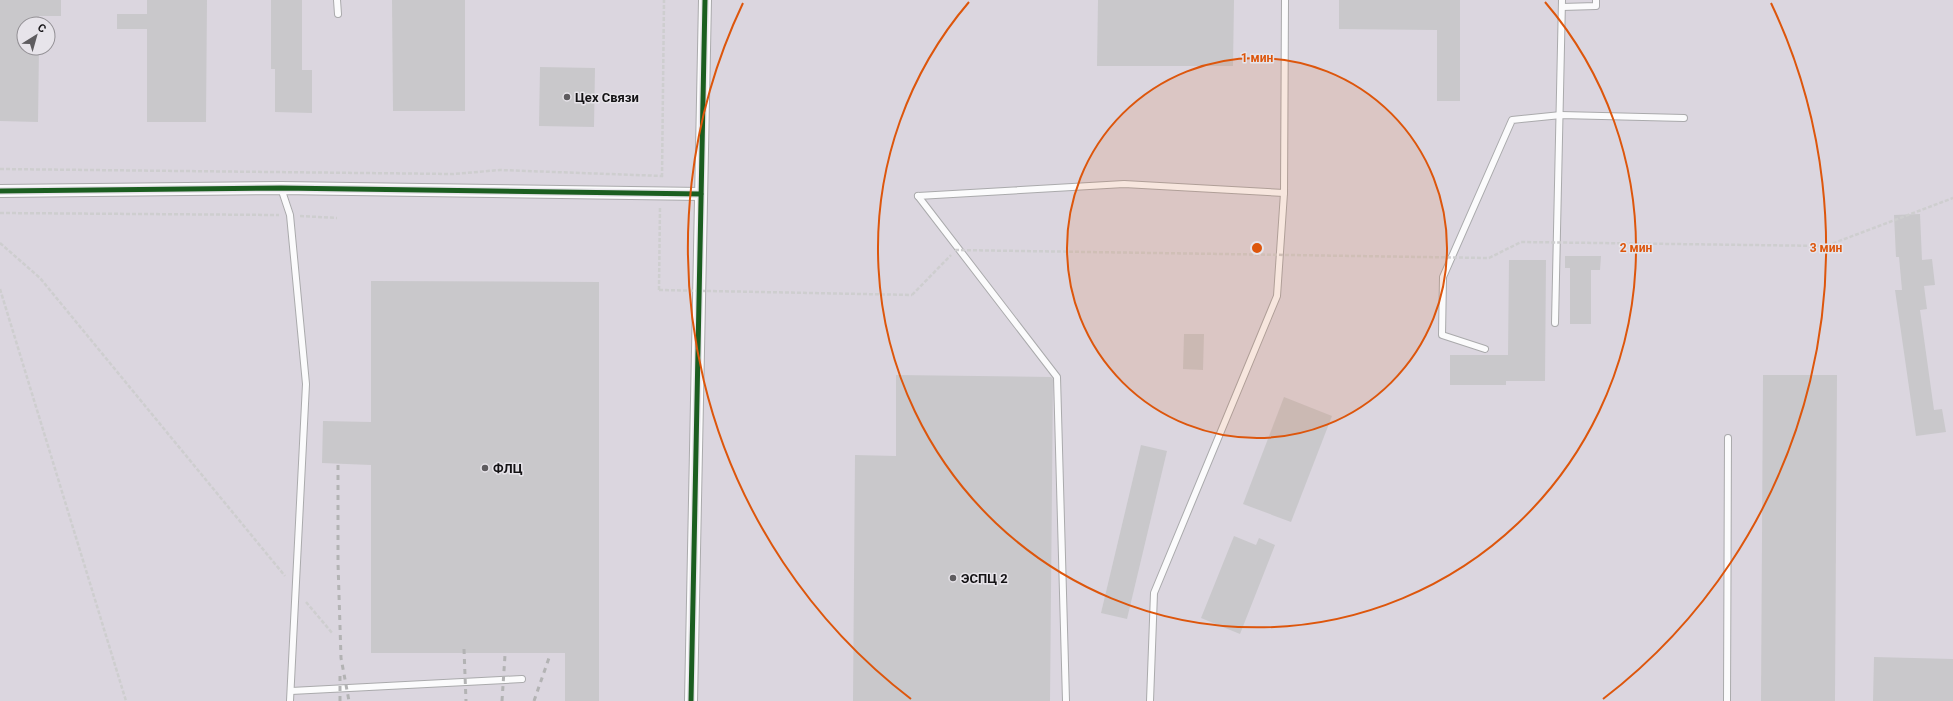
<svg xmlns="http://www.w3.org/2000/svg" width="1953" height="701" viewBox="0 0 1953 701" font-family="Roboto,sans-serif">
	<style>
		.built { fill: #dbd6df; fill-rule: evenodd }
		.building { fill: #c9c8cb }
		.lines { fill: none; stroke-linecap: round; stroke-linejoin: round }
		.service-casing { stroke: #aaaaac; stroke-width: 8 }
		.minor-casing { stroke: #aaaaac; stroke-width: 14 }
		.path { stroke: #cececf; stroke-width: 2.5; stroke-dasharray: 4 2; stroke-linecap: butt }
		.service { stroke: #fbfbfc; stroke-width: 6 }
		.minor { stroke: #fbfbfc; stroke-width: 12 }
		.rail { stroke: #b3b3b4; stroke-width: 3; stroke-dasharray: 5 5; stroke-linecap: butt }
		.path-bridge { stroke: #cececf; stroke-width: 2.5; stroke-dasharray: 4 2; stroke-linecap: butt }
		.cycleway-casing { stroke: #e7e4ea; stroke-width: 8 }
		.cycleway { stroke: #1b5e20; stroke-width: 5 }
		.ring { fill: none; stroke: #dd560c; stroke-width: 2 }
		.poi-dot { fill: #5e5c5f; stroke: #e7e4ea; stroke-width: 1.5 }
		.labels { text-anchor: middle; stroke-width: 3; stroke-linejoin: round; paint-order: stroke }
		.poi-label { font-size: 13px; font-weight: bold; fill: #141315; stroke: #e7e4ea; text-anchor: start }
		.centre { fill: #dd560c; stroke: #e7e4ea; stroke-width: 2 }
		.ring-label { font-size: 12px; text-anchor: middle; font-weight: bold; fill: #dd560c; stroke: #e7e4ea; stroke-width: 3; stroke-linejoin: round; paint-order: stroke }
	</style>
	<rect width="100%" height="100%" fill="#e7e5e9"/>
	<path class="built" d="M 0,0 L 1953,0 L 1953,701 L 0,701 ZM 24,24 L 48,24 L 48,48 L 24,48 Z"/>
	<g class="building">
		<path d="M 0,0 L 61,0 L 61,16 L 39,16 L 39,24 L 24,24 L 24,48 L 39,48 L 38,122 L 0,121 Z"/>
		<path d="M 147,0 L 207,0 L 206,122 L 147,122 L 147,29 L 117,29 L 117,14 L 147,14 Z"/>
		<path d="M 271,0 L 302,0 L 302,70 L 312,70 L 312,113 L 275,112 L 275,69 L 271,69 Z"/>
		<path d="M 392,0 L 465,0 L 465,111 L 393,111 Z"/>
		<path d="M 1098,0 L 1234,0 L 1233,66 L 1097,66 Z"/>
		<path d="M 1339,0 L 1460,0 L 1460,101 L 1437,101 L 1437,30 L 1339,29 Z"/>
		<path d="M 540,67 L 595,68 L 594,127 L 539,126 Z"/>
		<path d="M 1920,214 L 1922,260 L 1932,259 L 1935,285 L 1924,286 L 1927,309 L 1920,310 L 1934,410 L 1942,409 L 1946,432 L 1916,436 L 1895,290 L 1902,290 L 1899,257 L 1896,257 L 1894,215 Z"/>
		<path d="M 1565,256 L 1601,256 L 1600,270 L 1591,270 L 1591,324 L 1570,324 L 1570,268 L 1565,268 Z"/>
		<path d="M 1509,260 L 1546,260 L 1545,381 L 1506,381 L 1506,385 L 1450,385 L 1450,355 L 1508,355 Z"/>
		<path d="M 371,281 L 599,282 L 599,701 L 565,701 L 565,653 L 371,653 L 371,465 L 322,463 L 323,421 L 371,422 Z"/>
		<path d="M 1184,334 L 1204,334 L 1203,370 L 1183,369 Z"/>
		<path d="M 896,375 L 1051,377 L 1053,379 L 1050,701 L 853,701 L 855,455 L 896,456 Z"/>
		<path d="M 1763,375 L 1837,375 L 1835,701 L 1761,701 Z"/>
		<path d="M 1284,397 L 1332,416 L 1291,522 L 1243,504 Z"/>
		<path d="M 1141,445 L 1167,451 L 1127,619 L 1101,613 Z"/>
		<path d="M 1234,536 L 1256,545 L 1259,538 L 1275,545 L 1240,634 L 1201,618 Z"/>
		<path d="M 1874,657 L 1953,659 L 1953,701 L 1873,701 Z"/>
	</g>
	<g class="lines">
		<g class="service-casing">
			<g id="service">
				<path d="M 337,0 L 338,14"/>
				<path d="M 1562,7 L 1596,6 L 1596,0"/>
				<path d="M 281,188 L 290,215 L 306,384 L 290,701"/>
				<path d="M 918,196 L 1124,184 L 1284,193 L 1285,0"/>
				<path d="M 918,196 L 1057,377 L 1066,701"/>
				<path d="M 1555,323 L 1562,0"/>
				<path d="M 1485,349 L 1442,335 L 1443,277 L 1512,120 L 1561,115 L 1684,118"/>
				<path d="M 291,691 L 522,679"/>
				<path d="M 1150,701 L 1154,593 L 1277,296 L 1284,193"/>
				<path d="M 1727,701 L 1728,438"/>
			</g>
		</g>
		<g class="minor-casing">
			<g id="minor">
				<path d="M 0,191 L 281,188 L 701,194"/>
				<path d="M 691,701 L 705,0"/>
			</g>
		</g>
		<g class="path">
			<path d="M 0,169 L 453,174 L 500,170 L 663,176"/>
			<path d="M 662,177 L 664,0"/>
			<path d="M 0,213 L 279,215"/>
			<path d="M 300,216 L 337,218"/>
			<path d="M 0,243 L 40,278 L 285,576"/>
			<path d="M 0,289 L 126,701"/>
			<path d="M 659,290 L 660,206"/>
			<path d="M 912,295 L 951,255"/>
			<path d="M 306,602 L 333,634"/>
		</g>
		<use href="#service" class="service"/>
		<use href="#minor" class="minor"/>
		<g class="rail">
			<path d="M 338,465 L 338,563 L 341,658 L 349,701"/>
			<path d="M 464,649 L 466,701"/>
			<path d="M 340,676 L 340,701"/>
			<path d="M 502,701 L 505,655"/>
			<path d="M 534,701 L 550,655"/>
		</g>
		<g class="path-bridge">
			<path d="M 955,250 L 1489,258 L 1521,242 L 1826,246 L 1953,198"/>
			<path d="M 659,290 L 912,295"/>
		</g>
		<g class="cycleway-casing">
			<g id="cycleway">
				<path d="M 0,191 L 281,188 L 701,194"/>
				<path d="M 691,701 L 705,0"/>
			</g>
		</g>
		<use href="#cycleway" class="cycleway"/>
	</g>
	<circle cx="1257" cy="248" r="190" fill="#dd560c" fill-opacity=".12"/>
	<g class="ring">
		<circle cx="1257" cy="248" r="190"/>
		<path d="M1545 2A379 379 0 1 1 969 2"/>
		<path d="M911 699A569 569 0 0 1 743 3M1771 3A569 569 0 0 1 1603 699"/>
	</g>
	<g class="poi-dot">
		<circle cx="567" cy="97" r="4"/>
		<circle cx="485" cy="468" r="4"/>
		<circle cx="953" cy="578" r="4"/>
	</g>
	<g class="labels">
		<g class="poi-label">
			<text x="575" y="102">Цех Связи</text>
			<text x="493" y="473">ФЛЦ</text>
			<text x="961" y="583">ЭСПЦ 2</text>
		</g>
	</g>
	<circle cx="1257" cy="248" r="6" class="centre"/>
	<g class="ring-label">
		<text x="1257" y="62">1 мин</text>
		<text x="1636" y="252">2 мин</text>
		<text x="1826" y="252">3 мин</text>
	</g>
	<g transform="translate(36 36) rotate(37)"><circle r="19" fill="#e7e4ea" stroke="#939095"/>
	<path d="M0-3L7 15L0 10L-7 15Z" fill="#5e5c5f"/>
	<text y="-6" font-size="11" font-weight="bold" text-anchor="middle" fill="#141315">С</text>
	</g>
</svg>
